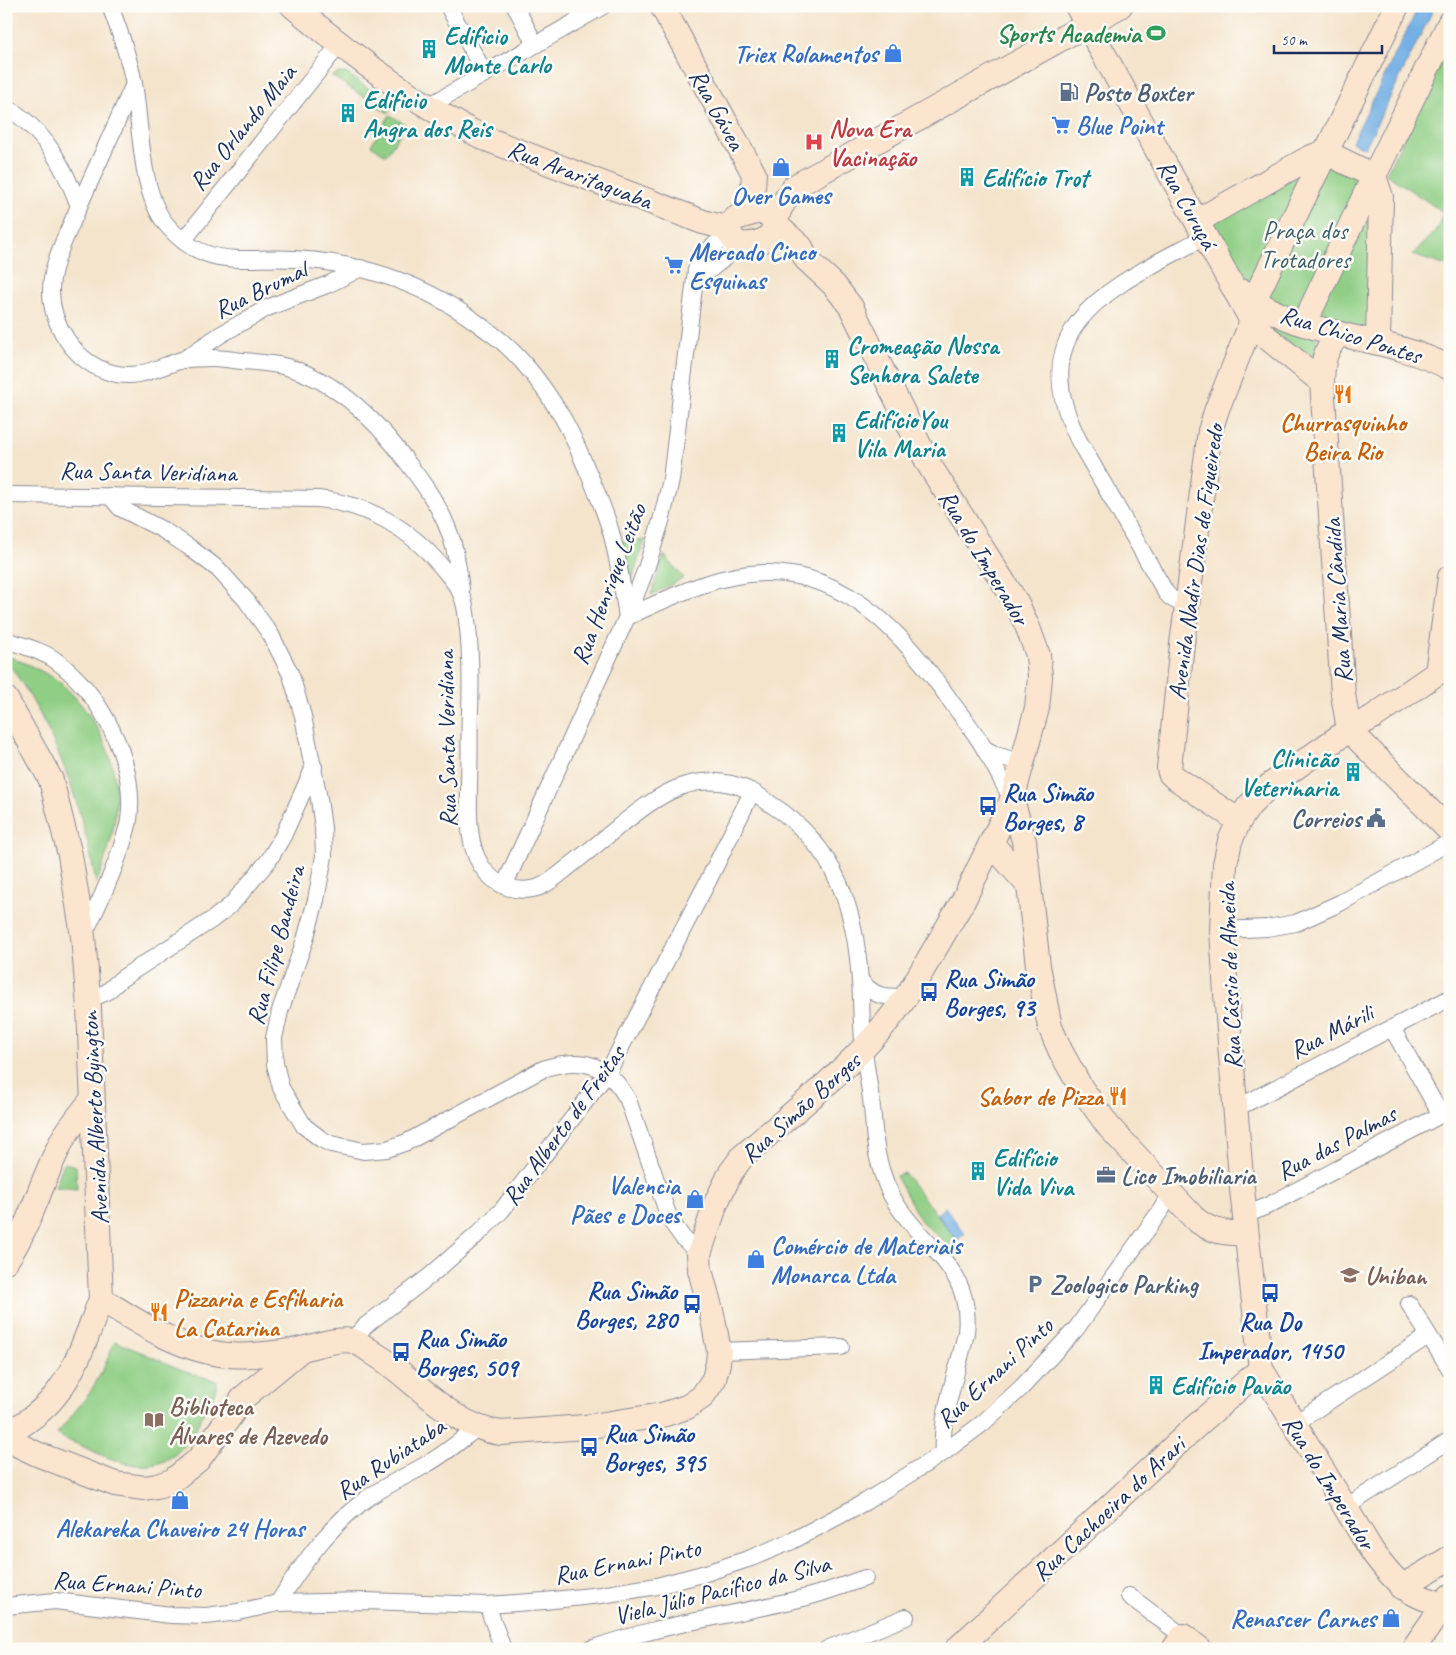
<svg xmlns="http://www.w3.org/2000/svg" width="1456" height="1655" viewBox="0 0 1456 1655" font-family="Caveat,sans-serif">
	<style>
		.green { fill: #8fce84; stroke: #557e71 }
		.water { fill: #73b0e5; stroke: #4770a2 }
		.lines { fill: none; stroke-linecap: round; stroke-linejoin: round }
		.street-casing { stroke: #888a95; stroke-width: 18 }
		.secondary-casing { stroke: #888a95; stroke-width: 26 }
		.street { stroke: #fff; stroke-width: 16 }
		.secondary { stroke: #fce5cf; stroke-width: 24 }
		.labels { text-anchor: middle; stroke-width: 5; stroke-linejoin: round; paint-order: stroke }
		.leisure-label { font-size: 25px; font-weight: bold; fill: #27864d; stroke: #fdfcf7; text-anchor: end }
		.culture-label { font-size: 25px; font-weight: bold; fill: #0d838f; stroke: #fdfcf7; text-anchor: start }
		.shop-label { font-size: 25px; font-weight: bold; fill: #366cbe; stroke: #fdfcf7; text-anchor: end }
		.service-label { font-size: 25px; font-weight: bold; fill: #4e5e75; stroke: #fdfcf7; text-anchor: start }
		.street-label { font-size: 25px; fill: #1b2f5e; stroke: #fdfcf7 }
		.health-label { font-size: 25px; font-weight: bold; fill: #be3a42; stroke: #fdfcf7; text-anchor: start }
		.park-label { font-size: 25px; fill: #3e5f69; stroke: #fdfcf7 }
		.food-label { font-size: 25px; font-weight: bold; fill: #c56008; stroke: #fdfcf7 }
		.transit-label { font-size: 25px; font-weight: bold; fill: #164399; stroke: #fdfcf7; text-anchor: start }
		.education-label { font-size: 25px; font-weight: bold; fill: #785e54; stroke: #fdfcf7; text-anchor: start }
	</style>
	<rect width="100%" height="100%" fill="#fdfcf7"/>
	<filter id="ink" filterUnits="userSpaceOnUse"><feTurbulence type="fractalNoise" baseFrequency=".02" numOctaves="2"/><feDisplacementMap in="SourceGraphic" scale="10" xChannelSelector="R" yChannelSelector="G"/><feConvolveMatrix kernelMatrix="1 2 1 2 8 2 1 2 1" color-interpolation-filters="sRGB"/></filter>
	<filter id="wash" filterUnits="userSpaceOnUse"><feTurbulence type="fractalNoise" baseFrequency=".0096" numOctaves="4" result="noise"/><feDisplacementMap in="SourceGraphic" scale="20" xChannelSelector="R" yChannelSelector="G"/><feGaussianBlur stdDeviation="1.12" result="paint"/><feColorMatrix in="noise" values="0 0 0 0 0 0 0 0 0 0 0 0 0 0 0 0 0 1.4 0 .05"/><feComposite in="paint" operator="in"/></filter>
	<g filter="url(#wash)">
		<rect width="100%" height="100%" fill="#f4e4cc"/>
		<g class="green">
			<path d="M 1450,44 L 1450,267 L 1412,255 L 1438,228 L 1443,212 L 1386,174 Z"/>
			<path d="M 339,73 L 346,73 L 393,105 L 388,113 L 332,76 Z"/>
			<path d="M 390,115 L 406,125 L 386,155 L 371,145 Z"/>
			<path d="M 1315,162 L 1367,179 L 1373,193 L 1372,335 L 1311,321 L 1237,278 L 1207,223 Z"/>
			<path d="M 1268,318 L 1321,340 L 1313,361 L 1266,327 Z"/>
			<path d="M 645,540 L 632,579 L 622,542 Z"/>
			<path d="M 664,555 L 684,578 L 651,595 Z"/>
			<path d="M 6,655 C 24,663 42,670 58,681 C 71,691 82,705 91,718 C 127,772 120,827 96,883 C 82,804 54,725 6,660 Z"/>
			<path d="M 64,1163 L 76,1166 L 77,1189 L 55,1187 Z"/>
			<path d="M 904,1173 L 959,1243 L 953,1249 L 921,1221 L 896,1176 Z"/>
			<path d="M 115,1341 L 187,1372 L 217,1381 C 216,1395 206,1409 200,1420 C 173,1476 139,1473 88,1449 C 79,1444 65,1440 57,1434 L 89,1394 L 103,1370 Z"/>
		</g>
		<g class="water">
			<path d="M 1419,6 L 1435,6 L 1365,148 L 1352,142 Z"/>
			<path d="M 945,1207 L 965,1234 L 957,1240 L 937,1214 Z"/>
		</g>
	</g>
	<g filter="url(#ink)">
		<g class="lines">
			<g class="street-casing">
				<g id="street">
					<path d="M 110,6 C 120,32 129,57 134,84 C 141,124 140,193 166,224 C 205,271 243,256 295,259 C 365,263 428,285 484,328 C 492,334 501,340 509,348 C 528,366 545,389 559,412 C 570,428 577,447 585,465 C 595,488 606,512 612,536 C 619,563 623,590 627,617 C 671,597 715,574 764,573 C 849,571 908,639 952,703 C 963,718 976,733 985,750 C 995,766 1003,783 1012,800"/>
					<path d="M 448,6 L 485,74"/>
					<path d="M 515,6 L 535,44"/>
					<path d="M 6,107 C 44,129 64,166 79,206 C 59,254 34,291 67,340 C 78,356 93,368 112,373 C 139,380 158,367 182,360 C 191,358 203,358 212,358 C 222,358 232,360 242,361 C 257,362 273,363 287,367 C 338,381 377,421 407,462 C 423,483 439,505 448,529 C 456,548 458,569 461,589"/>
					<path d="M 427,107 L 603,6"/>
					<path d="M 79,206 L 134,84"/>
					<path d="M 183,241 L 339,45"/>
					<path d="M 696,281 L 742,244"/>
					<path d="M 183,360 L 220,335 L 267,308 L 329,284 L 361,268"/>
					<path d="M 6,495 L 318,499 C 369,505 408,527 441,566 C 448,575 457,584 461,594 C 465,602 466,611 467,620 C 471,650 471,680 470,711 C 469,735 470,759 469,783 C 469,808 467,835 477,858 C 487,880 508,893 532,889 C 541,888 549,882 556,877 C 577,860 598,844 618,827 C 660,794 696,766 751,791 C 759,795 766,801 772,805 C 836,846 856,910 860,982 C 862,1005 861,1027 864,1050 C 866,1069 870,1088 872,1108 C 874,1124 874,1142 878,1158 C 882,1175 888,1191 897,1205 C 927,1251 973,1269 966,1333 C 958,1372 940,1414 943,1453"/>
					<path d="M 110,496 L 120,508 L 163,530 L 189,547 L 218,569 L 246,600 L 271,635 L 291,675 L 303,716 L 319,799 L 323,828 L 324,856 L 316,900 L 305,940 L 280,1011 L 274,1038 L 275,1064 L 281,1088 L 304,1126 L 321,1139 L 331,1144 L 364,1151 L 387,1149 L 407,1142 L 543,1069 C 581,1056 608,1063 628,1100 L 670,1220 L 683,1238 L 699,1254"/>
					<path d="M 1187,607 L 1171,598 L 1166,593 L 1079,441 C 1018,321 1118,285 1206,236"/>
					<path d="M 6,640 C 23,646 41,650 55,660 C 101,693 137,763 129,820 C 128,827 125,835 123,842 C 113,875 98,906 83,936"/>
					<path d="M 985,749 L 996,755 L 1022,763"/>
					<path d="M 504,886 L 627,617 L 646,569 L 661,521 L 671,480 L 696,270 C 704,253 713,243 730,236"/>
					<path d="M 1222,930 L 1267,928 L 1296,923 L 1340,903 L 1450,842"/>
					<path d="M 860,980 C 875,998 885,997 906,997"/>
					<path d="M 88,1000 L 107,992 L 121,979 L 213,919 L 231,905 L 269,860 L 283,836 L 314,767"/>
					<path d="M 1392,1028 L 1441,1115"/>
					<path d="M 1235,1109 L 1450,998"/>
					<path d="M 1244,1216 L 1267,1206 L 1450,1110"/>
					<path d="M 1409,1304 L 1450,1369"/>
					<path d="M 351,1341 L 365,1326 L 431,1275 L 479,1233 L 502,1210 L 608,1072 L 707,883 L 752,792"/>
					<path d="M 719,1351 L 841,1347"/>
					<path d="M 1294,1424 L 1428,1336"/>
					<path d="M 1346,1507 L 1450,1440"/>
					<path d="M 1129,1596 L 1183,1636"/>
					<path d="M 278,1603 C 301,1566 326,1530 361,1503 C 381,1487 405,1477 427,1464 C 445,1454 461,1440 477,1428"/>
					<path d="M 487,1605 L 503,1649"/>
					<path d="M 6,1606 L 55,1601 L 171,1615 L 206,1616 L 238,1612 L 278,1603 L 365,1601 L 487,1605 L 544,1601 L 601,1595 L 657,1586 L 706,1573 L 751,1558 L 792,1541 L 865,1502 L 943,1453 L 983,1423 L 1022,1387 L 1076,1329 L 1161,1210 L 1170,1194"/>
					<path d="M 591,1649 C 663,1623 738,1615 811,1596 C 829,1591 847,1584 865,1578"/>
					<path d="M 827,1649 L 906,1617"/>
				</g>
			</g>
			<g class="secondary-casing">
				<g id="secondary">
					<path d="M 293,6 C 352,56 415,103 484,138 L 703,222 L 726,228"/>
					<path d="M 662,6 L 754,174 L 752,198 L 744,215"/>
					<path d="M 1077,6 L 1252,321 L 1264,335 L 1322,382"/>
					<path d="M 1197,221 L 1309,158 L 1325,152 L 1374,176 L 1381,197 L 1378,342"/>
					<path d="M 726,228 L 736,243 C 748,246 761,243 771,236 L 780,208 L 794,187 L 1120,6"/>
					<path d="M 1244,292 C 1297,339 1387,334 1450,368"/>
					<path d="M 1304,324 L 1374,176 L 1450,22"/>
					<path d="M 1339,334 C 1324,351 1323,360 1322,382 L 1343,694 L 1349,730 L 1450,831"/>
					<path d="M 1450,577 L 1437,673 L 1373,717 L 1349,730 L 1269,786 L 1249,806 L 1239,821 L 1230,841 L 1225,864 L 1222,930 L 1226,994 L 1242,1189 L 1261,1369 L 1372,1551 C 1396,1584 1409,1597 1450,1606"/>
					<path d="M 6,699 L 51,780 L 70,855 L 83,936 L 89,1008 L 101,1299 C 88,1332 77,1369 54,1397 C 41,1413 23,1424 6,1436"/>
					<path d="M 1012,800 L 1024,841 L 1038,966 L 1050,1027 L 1061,1052 L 1081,1088 L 1109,1127 L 1194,1218 C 1210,1232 1226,1234 1246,1233"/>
					<path d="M 1239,821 L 1174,777 L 1170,773 L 1169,768 L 1182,644 L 1210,431 L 1217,409 L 1252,321 L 1254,300 L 1397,6"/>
					<path d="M 991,843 L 1028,885"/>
					<path d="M 6,1261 C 32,1223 42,1177 64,1137 C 72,1124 82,1112 92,1100"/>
					<path d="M 101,1299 C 139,1323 182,1351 228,1355 C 247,1357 272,1353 292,1351 C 307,1349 338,1337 352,1341 C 362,1343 372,1353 381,1358 C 419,1384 453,1427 501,1433 L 585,1427 L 662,1415 L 687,1407 L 702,1397 L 714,1379 L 718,1363 L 719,1351 L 712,1314 L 700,1270 L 699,1254 L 716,1203 L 731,1172 L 743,1156 C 801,1105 872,1052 913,986 L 963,901 L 1012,800 L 1037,708 L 1040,677 L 1038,655 L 1028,628 L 1016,602 L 928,463 L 851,307 L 834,285 L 806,259 L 801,247 L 775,224 L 772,217 L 766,213 L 759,211 L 736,218 L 726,228"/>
					<path d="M 6,1439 L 37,1454 L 115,1484 L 144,1488 L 157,1486 L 172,1481 L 198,1460 L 244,1397 L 302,1349"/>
					<path d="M 1401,1587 L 1450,1558"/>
					<path d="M 957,1649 L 1196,1426 L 1261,1369"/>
					<path d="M 1174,1649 L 1183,1636 L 1200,1649"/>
					<path d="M 1413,1649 L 1450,1596"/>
				</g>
			</g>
			<use href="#street" class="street"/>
			<use href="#secondary" class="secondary"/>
		</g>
	</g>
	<defs>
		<g id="stadium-bare" transform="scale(1.5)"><path d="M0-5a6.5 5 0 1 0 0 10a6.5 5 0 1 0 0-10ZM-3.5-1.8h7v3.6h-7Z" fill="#2e9e5b" stroke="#fdfcf7" stroke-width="2.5" paint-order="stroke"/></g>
		<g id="building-bare" transform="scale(1.5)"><path d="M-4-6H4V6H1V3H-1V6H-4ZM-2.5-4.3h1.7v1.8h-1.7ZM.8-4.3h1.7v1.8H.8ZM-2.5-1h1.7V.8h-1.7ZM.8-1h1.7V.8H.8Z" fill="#0f9aa8" stroke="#fdfcf7" stroke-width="2.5" paint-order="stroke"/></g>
		<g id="shop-bare" transform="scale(1.5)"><path d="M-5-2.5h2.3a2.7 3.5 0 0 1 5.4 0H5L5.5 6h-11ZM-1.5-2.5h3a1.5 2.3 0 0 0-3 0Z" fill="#3f7fe0" stroke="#fdfcf7" stroke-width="2.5" paint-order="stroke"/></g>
		<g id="fuel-bare" transform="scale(1.5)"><path d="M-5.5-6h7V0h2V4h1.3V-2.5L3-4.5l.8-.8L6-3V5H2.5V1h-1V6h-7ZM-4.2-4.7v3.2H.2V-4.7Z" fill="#5c6f8a" stroke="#fdfcf7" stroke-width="2.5" paint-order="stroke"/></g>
		<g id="supermarket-bare" transform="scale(1.5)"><path d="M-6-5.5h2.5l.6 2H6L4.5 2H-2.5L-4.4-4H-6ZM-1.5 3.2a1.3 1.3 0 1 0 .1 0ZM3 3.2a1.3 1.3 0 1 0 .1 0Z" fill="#3f7fe0" stroke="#fdfcf7" stroke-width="2.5" paint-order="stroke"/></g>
		<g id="hospital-bare" transform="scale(1.5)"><path d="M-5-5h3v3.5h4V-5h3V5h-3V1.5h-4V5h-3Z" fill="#e0444e" stroke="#fdfcf7" stroke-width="2.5" paint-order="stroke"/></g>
		<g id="restaurant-bare" transform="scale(1.5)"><path d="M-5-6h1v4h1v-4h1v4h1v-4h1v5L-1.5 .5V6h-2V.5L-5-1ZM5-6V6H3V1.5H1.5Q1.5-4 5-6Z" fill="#e8710a" stroke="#fdfcf7" stroke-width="2.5" paint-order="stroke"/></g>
		<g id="bus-bare" transform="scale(1.5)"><path d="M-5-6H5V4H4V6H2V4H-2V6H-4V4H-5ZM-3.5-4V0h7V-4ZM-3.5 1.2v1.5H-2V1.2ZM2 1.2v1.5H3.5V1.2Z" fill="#1a4fb4" stroke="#fdfcf7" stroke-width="2.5" paint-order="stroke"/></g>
		<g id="civic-bare" transform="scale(1.5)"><path d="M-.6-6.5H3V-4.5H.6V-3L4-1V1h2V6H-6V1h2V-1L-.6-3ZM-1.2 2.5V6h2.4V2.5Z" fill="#5c6f8a" stroke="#fdfcf7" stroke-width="2.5" paint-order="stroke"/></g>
		<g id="office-bare" transform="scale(1.5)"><path d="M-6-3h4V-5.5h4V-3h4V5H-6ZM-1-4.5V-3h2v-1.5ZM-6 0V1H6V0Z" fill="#5c6f8a" stroke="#fdfcf7" stroke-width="2.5" paint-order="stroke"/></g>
		<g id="university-bare" transform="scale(1.5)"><path d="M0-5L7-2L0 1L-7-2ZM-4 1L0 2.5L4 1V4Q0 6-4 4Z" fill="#8d6e63" stroke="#fdfcf7" stroke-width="2.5" paint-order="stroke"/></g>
		<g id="parking-bare" transform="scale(1.5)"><path d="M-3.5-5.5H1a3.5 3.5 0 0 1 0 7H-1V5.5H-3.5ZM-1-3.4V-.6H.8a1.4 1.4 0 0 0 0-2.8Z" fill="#5c6f8a" stroke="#fdfcf7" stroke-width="2.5" paint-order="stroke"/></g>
		<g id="library-bare" transform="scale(1.5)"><path d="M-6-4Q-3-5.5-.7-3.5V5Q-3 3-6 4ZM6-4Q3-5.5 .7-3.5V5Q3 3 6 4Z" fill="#8d6e63" stroke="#fdfcf7" stroke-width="2.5" paint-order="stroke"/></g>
	</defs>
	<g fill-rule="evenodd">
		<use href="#stadium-bare" x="1156" y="33"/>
		<use href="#building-bare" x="429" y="49"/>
		<use href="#shop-bare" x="893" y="53"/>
		<use href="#fuel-bare" x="1069" y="92"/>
		<use href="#building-bare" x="348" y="113"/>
		<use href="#supermarket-bare" x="1061" y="125"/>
		<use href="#hospital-bare" x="814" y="142"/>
		<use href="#shop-bare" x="781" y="167"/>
		<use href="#building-bare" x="967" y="177"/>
		<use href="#supermarket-bare" x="674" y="265"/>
		<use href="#building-bare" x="832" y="359"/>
		<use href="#restaurant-bare" x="1343" y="394"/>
		<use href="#building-bare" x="839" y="433"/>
		<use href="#building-bare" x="1353" y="772"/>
		<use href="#bus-bare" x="988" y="806"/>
		<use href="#civic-bare" x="1376" y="818"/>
		<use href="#bus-bare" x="929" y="992"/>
		<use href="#restaurant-bare" x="1118" y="1096"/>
		<use href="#building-bare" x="978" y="1171"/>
		<use href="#office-bare" x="1106" y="1175"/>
		<use href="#shop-bare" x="695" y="1199"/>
		<use href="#shop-bare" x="756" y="1259"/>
		<use href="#university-bare" x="1350" y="1275"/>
		<use href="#parking-bare" x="1035" y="1284"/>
		<use href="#bus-bare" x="1270" y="1293"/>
		<use href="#bus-bare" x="692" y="1304"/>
		<use href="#restaurant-bare" x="159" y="1312"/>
		<use href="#bus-bare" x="401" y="1352"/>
		<use href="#building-bare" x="1156" y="1385"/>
		<use href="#library-bare" x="154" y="1420"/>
		<use href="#bus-bare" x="589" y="1447"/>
		<use href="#shop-bare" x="180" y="1500"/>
		<use href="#shop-bare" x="1391" y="1618"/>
	</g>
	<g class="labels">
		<g class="leisure-label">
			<text x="1141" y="42">Sports Academia</text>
		</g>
		<g class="culture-label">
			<text x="444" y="44">Edificio<tspan x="444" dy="29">Monte Carlo</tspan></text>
			<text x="363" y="108">Edificio<tspan x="363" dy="29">Angra dos Reis</tspan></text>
			<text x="982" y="186">Edifício Trot</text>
			<text x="847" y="354">Cromeação Nossa<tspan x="847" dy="29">Senhora Salete</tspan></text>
			<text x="854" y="428">EdifícioYou<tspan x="854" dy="29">Vila Maria</tspan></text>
			<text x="1338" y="767" text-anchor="end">Clinicão<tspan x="1338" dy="29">Veterinaria</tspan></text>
			<text x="993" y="1166">Edifício<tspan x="993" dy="29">Vida Viva</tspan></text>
			<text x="1171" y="1394">Edifício Pavão</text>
		</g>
		<g class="shop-label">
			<text x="878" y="62">Triex Rolamentos</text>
			<text x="1076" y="134" text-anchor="start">Blue Point</text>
			<text x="781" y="204" text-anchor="middle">Over Games</text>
			<text x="689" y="260" text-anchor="start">Mercado Cinco<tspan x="689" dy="29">Esquinas</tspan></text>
			<text x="680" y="1194">Valencia<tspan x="680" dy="29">Pães e Doces</tspan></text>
			<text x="771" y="1254" text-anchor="start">Comércio de Materiais<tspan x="771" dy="29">Monarca Ltda</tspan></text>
			<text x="180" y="1537" text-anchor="middle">Alekareka Chaveiro 24 Horas</text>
			<text x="1376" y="1627">Renascer Carnes</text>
		</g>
		<g class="service-label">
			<text x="1084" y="101">Posto Boxter</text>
			<text x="1361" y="827" text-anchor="end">Correios</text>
			<text x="1121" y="1184">Lico Imobiliaria</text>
			<text x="1050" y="1293">Zoologico Parking</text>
		</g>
		<g class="street-label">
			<text transform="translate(718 109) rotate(61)" y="9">Rua Gávea</text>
			<text transform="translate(242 127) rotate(-51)" y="9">Rua Orlando Maia</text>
			<text transform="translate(580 174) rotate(21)" y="9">Rua Araritaguaba</text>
			<text transform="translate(1188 204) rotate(61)" y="9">Rua Curuçá</text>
			<text transform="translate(260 289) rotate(-26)" y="9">Rua Brumal</text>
			<text transform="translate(1351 334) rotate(17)" y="9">Rua Chico Pontes</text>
			<text transform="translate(148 471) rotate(1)" y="9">Rua Santa Veridiana</text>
			<text transform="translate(985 557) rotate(59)" y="9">Rua do Imperador</text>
			<text transform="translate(1195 562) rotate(-82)" y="9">Avenida Nadir Dias de Figueiredo</text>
			<text transform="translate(608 584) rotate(-69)" y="9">Rua Henrique Leitão</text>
			<text transform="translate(1337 601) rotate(-94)" y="9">Rua Maria Cândida</text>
			<text transform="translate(446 739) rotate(-91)" y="9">Rua Santa Veridiana</text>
			<text transform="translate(275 945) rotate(-75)" y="9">Rua Filipe Bandeira</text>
			<text transform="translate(1229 976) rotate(-92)" y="9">Rua Cássio de Almeida</text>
			<text transform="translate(1331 1031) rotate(-27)" y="9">Rua Márili</text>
			<text transform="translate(800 1107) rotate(-42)" y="9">Rua Simão Borges</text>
			<text transform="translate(94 1118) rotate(-93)" y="9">Avenida Alberto Byington</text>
			<text transform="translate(563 1125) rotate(-54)" y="9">Rua Alberto de Freitas</text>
			<text transform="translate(1336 1142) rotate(-28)" y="9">Rua das Palmas</text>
			<text transform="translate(994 1372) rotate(-43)" y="9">Rua Ernani Pinto</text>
			<text transform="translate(390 1458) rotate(-34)" y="9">Rua Rubiataba</text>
			<text transform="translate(1330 1482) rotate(58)" y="9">Rua do Imperador</text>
			<text transform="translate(1108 1508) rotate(-43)" y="9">Rua Cachoeira do Arari</text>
			<text transform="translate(627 1561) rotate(-11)" y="9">Rua Ernani Pinto</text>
			<text transform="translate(127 1584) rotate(4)" y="9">Rua Ernani Pinto</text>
			<text transform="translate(722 1589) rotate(-14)" y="9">Viela Júlio Pacífico da Silva</text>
		</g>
		<g class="health-label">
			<text x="829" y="137">Nova Era<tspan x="829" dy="29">Vacinação</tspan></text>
		</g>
		<g class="park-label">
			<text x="1305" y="239">Praça dos<tspan x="1305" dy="29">Trotadores</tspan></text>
		</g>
		<g class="food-label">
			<text x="1343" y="431">Churrasquinho<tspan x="1343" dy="29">Beira Rio</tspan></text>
			<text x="1103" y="1105" text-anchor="end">Sabor de Pizza</text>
			<text x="174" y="1307" text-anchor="start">Pizzaria e Esfiharia<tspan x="174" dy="29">La Catarina</tspan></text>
		</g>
		<g class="transit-label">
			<text x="1003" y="801">Rua Simão<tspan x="1003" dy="29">Borges, 8</tspan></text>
			<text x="944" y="987">Rua Simão<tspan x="944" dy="29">Borges, 93</tspan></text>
			<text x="677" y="1299" text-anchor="end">Rua Simão<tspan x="677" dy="29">Borges, 280</tspan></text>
			<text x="1270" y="1330" text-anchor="middle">Rua Do<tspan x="1270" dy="29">Imperador, 1450</tspan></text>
			<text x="416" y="1347">Rua Simão<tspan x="416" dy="29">Borges, 509</tspan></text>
			<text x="604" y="1442">Rua Simão<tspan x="604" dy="29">Borges, 395</tspan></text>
		</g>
		<g class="education-label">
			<text x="1365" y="1284">Uniban</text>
			<text x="169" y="1415">Biblioteca<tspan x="169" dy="29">Álvares de Azevedo</tspan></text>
		</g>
	</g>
	<rect width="1456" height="1655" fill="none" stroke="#fdfcf7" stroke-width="25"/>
	<path d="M1274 45v8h108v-8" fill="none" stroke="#1b2f5e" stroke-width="2.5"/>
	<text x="1281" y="45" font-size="15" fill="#1b2f5e" stroke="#fdfcf7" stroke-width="4" paint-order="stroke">50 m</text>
</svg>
